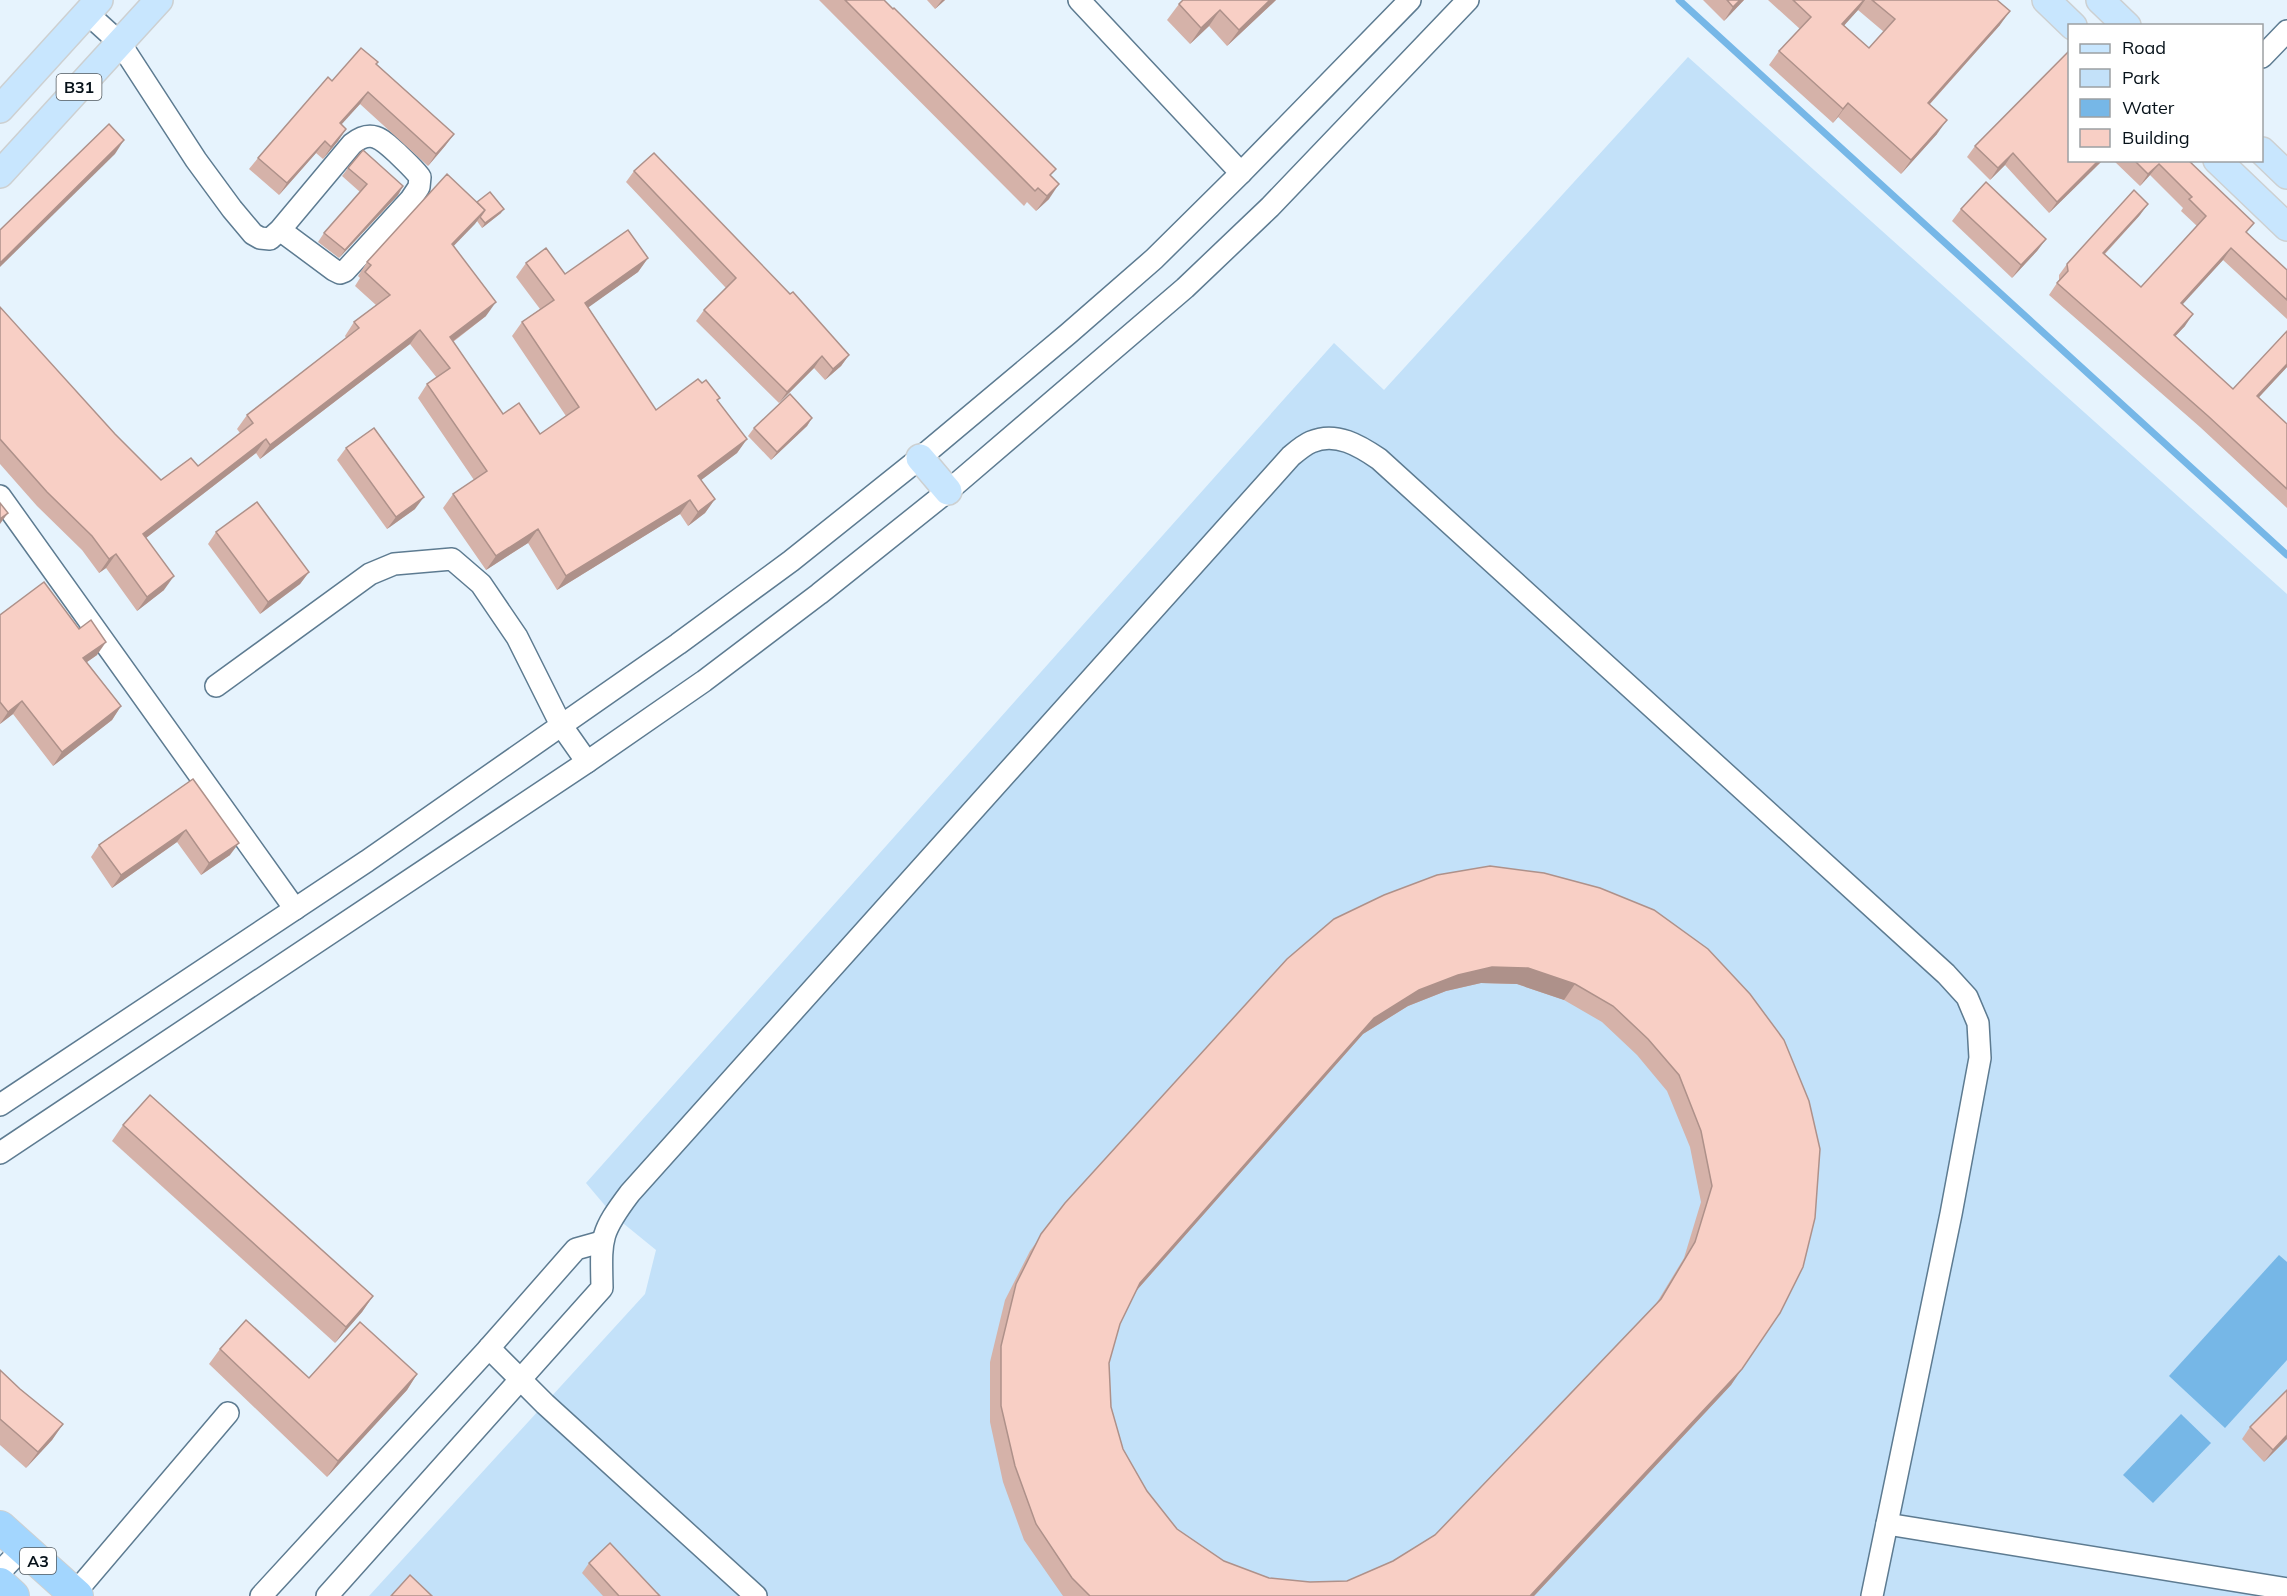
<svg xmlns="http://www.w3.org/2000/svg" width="2287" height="1596" viewBox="0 0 2287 1596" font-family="Mulish,sans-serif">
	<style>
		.green { fill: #c3e1f9 }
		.water { fill: #76b7e7 }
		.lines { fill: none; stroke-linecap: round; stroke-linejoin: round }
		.stream { stroke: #76b7e7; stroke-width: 7 }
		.minor-casing { stroke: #5d7b91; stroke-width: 24 }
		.major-casing { stroke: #cdd0d1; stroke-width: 30 }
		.highway-casing { stroke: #cdd0d1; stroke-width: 34 }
		.minor { stroke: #fff; stroke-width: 21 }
		.major { stroke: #c8e6fe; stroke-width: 27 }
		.highway { stroke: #a3d6fe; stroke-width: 32 }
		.wall { fill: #d5b2a9; fill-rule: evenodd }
		.shaded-wall { fill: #ae918a }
		.building { fill: #f8cfc5; stroke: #ae918a; stroke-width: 1.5; fill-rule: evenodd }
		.labels { text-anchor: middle; stroke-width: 6; stroke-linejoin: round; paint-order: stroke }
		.shield { fill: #fff; stroke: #51595f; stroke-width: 1.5 }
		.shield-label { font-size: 16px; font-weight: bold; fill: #07121a }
	</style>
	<rect width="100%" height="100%" fill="#e6f3fd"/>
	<path class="green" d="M 1688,57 L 2287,594 L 2287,1596 L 369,1596 L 645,1294 L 656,1250 L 613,1215 L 586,1183 L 1334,343 L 1384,390 Z"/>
	<g class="water">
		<path d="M 2279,1255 L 2287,1262 L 2287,1360 L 2225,1428 L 2169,1376 Z"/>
		<path d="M 2181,1414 L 2211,1443 L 2153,1503 L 2123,1475 Z"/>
	</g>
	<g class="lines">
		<path class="stream" d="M 1679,0 L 2287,555"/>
		<g class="minor-casing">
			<g id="minor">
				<path d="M 1079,0 L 1241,173"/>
				<path d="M 87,13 L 120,43 L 196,160 L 232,209 L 253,234 L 260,238 L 270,239 L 280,230 L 352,144 C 371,129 381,138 397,153 C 405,161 413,168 420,177 L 419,187 L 411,199 L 345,271 L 340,273 L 334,270 L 280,230"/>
				<path d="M 2262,57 L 2287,31"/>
				<path d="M 0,496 L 295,909"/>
				<path d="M 216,686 L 370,574 L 394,564 L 452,559 L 481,584 L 517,637 L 561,725 L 587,762"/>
				<path d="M 0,1105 L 367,861 L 678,644 L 791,561 L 920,458 L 1068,334 L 1154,259 L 1241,173 L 1410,0"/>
				<path d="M 0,1153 L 587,762 L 704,681 L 819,594 L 948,491 L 1185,288 L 1270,207 L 1468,0"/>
				<path d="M 489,1348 L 545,1404 L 756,1596"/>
				<path d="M 1887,1524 L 2287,1589"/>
				<path d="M 0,1572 L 23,1548"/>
				<path d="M 74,1594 L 228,1413"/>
				<path d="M 261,1596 L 489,1348 L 576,1249 L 601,1242"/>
				<path d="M 327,1596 L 602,1288 C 601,1239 599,1234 630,1193 L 1291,456 C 1297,451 1304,445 1311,442 C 1336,431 1360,446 1379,459 L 1946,974 L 1967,997 L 1978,1023 L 1980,1058 L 1951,1214 L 1872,1596"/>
			</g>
		</g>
		<g class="major-casing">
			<g id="major">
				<path d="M 2046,0 L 2073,26"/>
				<path d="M 2100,0 L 2127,26"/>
				<path d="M 0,109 L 99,0"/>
				<path d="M 2262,151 L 2287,175"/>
				<path d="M 2217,160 L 2287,227"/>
				<path d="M 0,174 L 159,0"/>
				<path d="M 920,458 L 948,491"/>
			</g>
		</g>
		<g class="highway-casing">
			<g id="highway">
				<path d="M 0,1527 L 77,1596"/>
				<path d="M 0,1584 L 13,1596"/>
			</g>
		</g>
		<use href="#minor" class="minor"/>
		<use href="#major" class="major"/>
		<use href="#highway" class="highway"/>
	</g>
	<g class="wall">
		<path d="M 819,0 L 884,0 L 1051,176 L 1049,199 L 1036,211 L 1027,202 L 1024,206 Z"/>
		<path d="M 927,0 L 945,0 L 935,9 Z"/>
		<path d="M 1276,0 L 1227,46 L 1209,26 L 1190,44 L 1167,20 L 1179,4 Z"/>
		<path d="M 1703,0 L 1744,0 L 1724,21 Z"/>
		<path d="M 1768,0 L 1997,0 L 2000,25 L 1930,104 L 1937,134 L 1901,174 L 1838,117 L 1833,123 L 1769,65 L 1779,51 L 1800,29 ZM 1858,10 L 1884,32 L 1869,48 L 1844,25 Z"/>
		<path d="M 376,64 L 454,134 L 445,146 L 428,166 L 360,104 L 341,124 L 346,129 L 338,141 L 323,159 L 316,153 L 279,195 L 249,169 L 258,158 L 332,81 Z"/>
		<path d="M 1975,146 L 2070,160 L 2103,160 L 2049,213 L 2005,165 L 1990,180 L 1967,157 Z"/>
		<path d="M 2113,160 L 2188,160 L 2247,233 L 2287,270 L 2287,319 L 2223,260 L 2182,304 L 2185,326 L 2175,336 L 2233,389 L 2287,331 L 2287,367 L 2258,398 L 2287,424 L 2287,508 L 2200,427 L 2049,295 L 2059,280 L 2059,275 L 2067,264 L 2140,215 L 2105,254 L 2141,287 L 2197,226 L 2181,211 L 2183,208 L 2150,175 L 2140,186 Z"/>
		<path d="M 348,168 L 403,186 L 398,195 L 339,258 L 318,242 L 324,233 L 360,192 L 342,176 Z"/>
		<path d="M 634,171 L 849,355 L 841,366 L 825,380 L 814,368 L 779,403 L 696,321 L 704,310 L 726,288 L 626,182 Z"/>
		<path d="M 477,202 L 501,213 L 482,228 L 477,221 L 453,246 L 486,316 L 453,342 L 503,414 L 540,434 L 566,416 L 512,336 L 522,322 L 540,309 L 516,277 L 526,263 L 565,274 L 648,258 L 638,272 L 588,307 L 656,410 L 718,401 L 747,439 L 737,453 L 701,480 L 715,499 L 705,513 L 688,526 L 680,514 L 557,590 L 528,543 L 486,570 L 443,508 L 453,494 L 474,480 L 418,398 L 427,384 L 437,378 L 410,344 L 260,459 L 256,453 L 146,538 L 164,590 L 137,611 L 106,568 L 99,573 L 82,550 L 37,506 L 0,464 L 0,307 L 115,434 L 161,480 L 198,466 L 240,433 L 237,429 L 247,415 L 346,338 L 345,336 L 354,322 L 376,305 L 355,286 L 360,278 L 358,276 L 367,262 Z"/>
		<path d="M 1961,209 L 2046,239 L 2037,251 L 2012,278 L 1952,221 Z"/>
		<path d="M 812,418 L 807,426 L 771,460 L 748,436 L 754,428 Z"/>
		<path d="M 346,448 L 415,509 L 387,529 L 337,460 Z"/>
		<path d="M 216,532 L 309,572 L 300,584 L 260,614 L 208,544 Z"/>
		<path d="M 0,615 L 97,655 L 87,662 L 121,706 L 112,720 L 53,766 L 13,714 L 0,724 Z"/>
		<path d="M 193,779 L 230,855 L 201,875 L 177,842 L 112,888 L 91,857 L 99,845 Z"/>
		<path d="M 1600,888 L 1803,1267 L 1731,1385 L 1534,1596 L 1063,1596 L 1024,1540 L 1003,1482 L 990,1422 L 990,1362 L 1005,1300 L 1030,1251 L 1065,1203 ZM 1481,983 L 1517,984 L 1564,1000 L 1602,1022 L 1637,1055 L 1667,1091 L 1690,1147 L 1701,1202 L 1684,1258 L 1656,1304 L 1435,1535 L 1393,1561 L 1347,1581 L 1310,1582 L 1269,1578 L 1224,1561 L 1177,1529 L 1147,1491 L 1123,1449 L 1111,1407 L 1109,1363 L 1120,1324 L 1136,1291 L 1363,1034 L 1408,1006 L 1446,991 Z"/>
		<path d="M 123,1125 L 373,1296 L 362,1312 L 335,1343 L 112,1141 Z"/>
		<path d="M 220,1349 L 309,1378 L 417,1374 L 407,1390 L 327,1477 L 209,1364 Z"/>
		<path d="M 0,1370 L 20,1389 L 63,1424 L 52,1440 L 26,1468 L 0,1445 Z"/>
		<path d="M 2287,1390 L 2287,1439 L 2264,1462 L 2242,1439 L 2250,1427 Z"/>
		<path d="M 589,1563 L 660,1596 L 603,1596 L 582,1573 Z"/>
	</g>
	<g class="shaded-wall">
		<path d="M 942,0 L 945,0 L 935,9 Z"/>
		<path d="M 1270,0 L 1276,0 L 1227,46 L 1239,30 Z"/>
		<path d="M 1740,0 L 1744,0 L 1724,21 L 1733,7 Z"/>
		<path d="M 1864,0 L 1865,0 L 1858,10 L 1833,38 L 1842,24 Z"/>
		<path d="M 1220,10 L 1209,26 L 1190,44 L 1201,28 Z"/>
		<path d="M 2010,11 L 2000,25 L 1918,117 L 1928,103 Z"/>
		<path d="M 368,92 L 360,104 L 332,135 L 340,123 Z"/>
		<path d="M 1848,103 L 1838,117 L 1833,123 L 1843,109 Z"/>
		<path d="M 1947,120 L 1937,134 L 1901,174 L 1911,160 Z"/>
		<path d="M 346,129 L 338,141 L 323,159 L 331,147 Z"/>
		<path d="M 454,134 L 445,146 L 428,166 L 436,154 Z"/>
		<path d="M 124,140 L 115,154 L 0,267 L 0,263 Z"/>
		<path d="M 325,141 L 316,153 L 279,195 L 287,183 Z"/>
		<path d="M 2013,153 L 2005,165 L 1990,180 L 1998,168 Z"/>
		<path d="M 2099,160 L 2103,160 L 2049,213 L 2057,202 Z"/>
		<path d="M 2159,164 L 2150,175 L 2140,186 L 2148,174 Z"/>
		<path d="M 1059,184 L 1049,199 L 1036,211 L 1047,196 Z"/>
		<path d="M 403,186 L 398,195 L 339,258 L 345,250 Z"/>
		<path d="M 2148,204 L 2140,215 L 2095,264 L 2103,253 Z"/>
		<path d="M 504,209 L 501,213 L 482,228 L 485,223 Z"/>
		<path d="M 485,210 L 475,224 L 442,258 L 452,244 Z"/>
		<path d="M 2046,239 L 2037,251 L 2012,278 L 2021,265 Z"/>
		<path d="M 2231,248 L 2223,260 L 2173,315 L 2181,303 Z"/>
		<path d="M 648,258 L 638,272 L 575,317 L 585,303 Z"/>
		<path d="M 496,302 L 486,316 L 440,351 L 450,337 Z"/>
		<path d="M 2193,314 L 2185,326 L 2165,347 L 2174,335 Z"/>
		<path d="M 420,330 L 410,344 L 260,459 L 270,445 Z"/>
		<path d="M 849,355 L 841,366 L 825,380 L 833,369 Z"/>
		<path d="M 822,356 L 814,368 L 779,403 L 787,392 Z"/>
		<path d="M 2287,364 L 2287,367 L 2249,408 L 2257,396 Z"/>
		<path d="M 812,418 L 807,426 L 771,460 L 777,452 Z"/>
		<path d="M 266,439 L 256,453 L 133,548 L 143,534 Z"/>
		<path d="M 747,439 L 737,453 L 688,490 L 698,476 Z"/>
		<path d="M 424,497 L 415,509 L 387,529 L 396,517 Z"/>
		<path d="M 715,499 L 705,513 L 688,526 L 698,512 Z"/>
		<path d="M 690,500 L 680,514 L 557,590 L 566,576 Z"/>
		<path d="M 8,513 L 0,524 L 0,519 Z"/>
		<path d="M 538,529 L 528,543 L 486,570 L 496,556 Z"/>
		<path d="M 116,554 L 106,568 L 99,573 L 109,559 Z"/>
		<path d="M 309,572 L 300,584 L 260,614 L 268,602 Z"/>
		<path d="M 174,576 L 164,590 L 137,611 L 147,597 Z"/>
		<path d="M 106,642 L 97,655 L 74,671 L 83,658 Z"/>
		<path d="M 22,701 L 13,714 L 0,724 L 8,712 Z"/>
		<path d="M 121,706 L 112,720 L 53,766 L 62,752 Z"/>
		<path d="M 186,830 L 177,842 L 112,888 L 121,875 Z"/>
		<path d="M 239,843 L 230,855 L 201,875 L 209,863 Z"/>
		<path d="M 1492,967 L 1528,968 L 1575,984 L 1564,1000 L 1517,984 L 1481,983 L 1446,991 L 1408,1006 L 1363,1034 L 1129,1299 L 1140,1283 L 1374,1018 L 1419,990 L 1458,975 Z"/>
		<path d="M 373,1296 L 362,1312 L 335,1343 L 346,1327 Z"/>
		<path d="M 1742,1369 L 1731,1385 L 1534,1596 L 1530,1596 Z"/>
		<path d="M 417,1374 L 407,1390 L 327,1477 L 338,1461 Z"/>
		<path d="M 63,1424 L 52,1440 L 26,1468 L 38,1452 Z"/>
		<path d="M 2287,1435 L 2287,1439 L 2264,1462 L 2273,1450 Z"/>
	</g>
	<g class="building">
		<path d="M 845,0 L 884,0 L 893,9 L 894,8 L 1056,169 L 1050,175 L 1059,184 L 1047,196 L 1038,188 L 1035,191 Z"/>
		<path d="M 1183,0 L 1270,0 L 1239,30 L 1220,10 L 1201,28 L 1179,4 Z"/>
		<path d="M 1727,0 L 1740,0 L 1733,7 Z"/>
		<path d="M 1793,0 L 1864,0 L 1842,24 L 1869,48 L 1895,19 L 1872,0 L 1997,0 L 2010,11 L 1928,103 L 1947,120 L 1911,160 L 1848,103 L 1843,109 L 1779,51 L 1811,17 Z"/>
		<path d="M 361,48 L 378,62 L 376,64 L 454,134 L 436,154 L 368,92 L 340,123 L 346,129 L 331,147 L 325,141 L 287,183 L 258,158 L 328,77 L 332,81 Z"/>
		<path d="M 2069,51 L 2070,160 L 2099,160 L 2057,202 L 2013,153 L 1998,168 L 1975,146 Z"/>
		<path d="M 109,124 L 124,140 L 0,263 L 0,230 Z"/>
		<path d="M 363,150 L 403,186 L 345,250 L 324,233 L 367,184 L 348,168 Z"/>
		<path d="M 654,153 L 790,294 L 793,292 L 849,355 L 833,369 L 822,356 L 787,392 L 704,310 L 736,278 L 634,171 Z"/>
		<path d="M 2134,160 L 2188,160 L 2254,223 L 2246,232 L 2287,270 L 2287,300 L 2231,248 L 2181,303 L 2193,314 L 2174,335 L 2233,389 L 2287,331 L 2287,364 L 2257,396 L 2287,424 L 2287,489 L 2208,416 L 2057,283 L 2068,271 L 2067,264 L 2134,190 L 2148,204 L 2103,253 L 2141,287 L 2206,216 L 2189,199 L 2192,197 L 2159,164 L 2148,174 Z"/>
		<path d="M 447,174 L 485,210 L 452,244 L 496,302 L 450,337 L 503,414 L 519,403 L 540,434 L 579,407 L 522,322 L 554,300 L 526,263 L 546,248 L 565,274 L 628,230 L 648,258 L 585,303 L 656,410 L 698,379 L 702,383 L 706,380 L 720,398 L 717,400 L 747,439 L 698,476 L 715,499 L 698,512 L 690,500 L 566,576 L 538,529 L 496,556 L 453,494 L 487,471 L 427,384 L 450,368 L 420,330 L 270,445 L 266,439 L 143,534 L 174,576 L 147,597 L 116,554 L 109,559 L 92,536 L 47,492 L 0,439 L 0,307 L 115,434 L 161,480 L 191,458 L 198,466 L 253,423 L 247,415 L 359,328 L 354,322 L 390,295 L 365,272 L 371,265 L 367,262 Z"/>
		<path d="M 1986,182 L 2046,239 L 2021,265 L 1961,209 Z"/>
		<path d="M 490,192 L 504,209 L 485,223 L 480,217 L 485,210 L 477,202 Z"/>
		<path d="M 790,394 L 812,418 L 777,452 L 754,428 Z"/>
		<path d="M 374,428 L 424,497 L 396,517 L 346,448 Z"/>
		<path d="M 257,502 L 309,572 L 268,602 L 216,532 Z"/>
		<path d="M 0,503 L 8,513 L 0,519 Z"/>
		<path d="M 44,582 L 79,629 L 91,620 L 106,642 L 83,658 L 121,706 L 62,752 L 22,701 L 8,712 L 0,702 L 0,615 Z"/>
		<path d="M 193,779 L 239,843 L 209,863 L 186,830 L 121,875 L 99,845 Z"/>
		<path d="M 1490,866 L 1544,873 L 1600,888 L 1654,910 L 1708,949 L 1750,994 L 1784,1040 L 1809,1101 L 1820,1149 L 1815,1218 L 1803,1267 L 1780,1313 L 1742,1369 L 1530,1596 L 1090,1596 L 1072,1578 L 1036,1524 L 1015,1466 L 1001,1406 L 1001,1346 L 1016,1284 L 1041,1234 L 1065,1203 L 1287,959 L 1334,919 L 1384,895 L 1437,875 ZM 1492,967 L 1528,968 L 1575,984 L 1613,1006 L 1648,1039 L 1679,1075 L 1701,1131 L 1712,1186 L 1695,1242 L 1661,1299 L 1435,1535 L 1393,1561 L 1347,1581 L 1310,1582 L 1269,1578 L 1224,1561 L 1177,1529 L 1147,1491 L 1123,1449 L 1111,1407 L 1109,1363 L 1120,1324 L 1140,1283 L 1374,1018 L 1419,990 L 1458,975 Z"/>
		<path d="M 150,1095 L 373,1296 L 346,1327 L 123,1125 Z"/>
		<path d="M 246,1320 L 309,1378 L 360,1322 L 417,1374 L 338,1461 L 220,1349 Z"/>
		<path d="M 0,1370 L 20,1389 L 63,1424 L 38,1452 L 0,1419 Z"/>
		<path d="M 2287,1390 L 2287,1435 L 2273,1450 L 2250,1427 Z"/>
		<path d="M 610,1543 L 656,1592 L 660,1596 L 619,1596 L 589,1563 Z"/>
		<path d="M 410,1575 L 432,1596 L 391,1596 Z"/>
	</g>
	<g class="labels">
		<g class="shield">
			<rect x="56.5" y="74" width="45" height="26" rx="4.5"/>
			<rect x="20" y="1548" width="36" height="26" rx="4.5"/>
		</g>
		<g class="shield-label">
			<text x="79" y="93">B31</text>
			<text x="38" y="1567">A3</text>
		</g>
	</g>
	<rect x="2068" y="24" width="195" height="138" fill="#ffffff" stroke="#9ca0a3" stroke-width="1.5"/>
	<rect x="2080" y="44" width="30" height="9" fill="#c8e6fe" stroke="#9ca0a3" stroke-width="1.5"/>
	<text x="2122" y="54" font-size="18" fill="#07121a">Road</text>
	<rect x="2080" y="69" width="30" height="18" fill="#c3e1f9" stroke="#9ca0a3" stroke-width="1.5"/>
	<text x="2122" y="84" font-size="18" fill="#07121a">Park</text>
	<rect x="2080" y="99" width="30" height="18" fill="#76b7e7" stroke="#9ca0a3" stroke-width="1.5"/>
	<text x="2122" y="114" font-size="18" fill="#07121a">Water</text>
	<rect x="2080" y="129" width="30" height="18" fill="#f8cfc5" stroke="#9ca0a3" stroke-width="1.5"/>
	<text x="2122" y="144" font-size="18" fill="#07121a">Building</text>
</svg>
